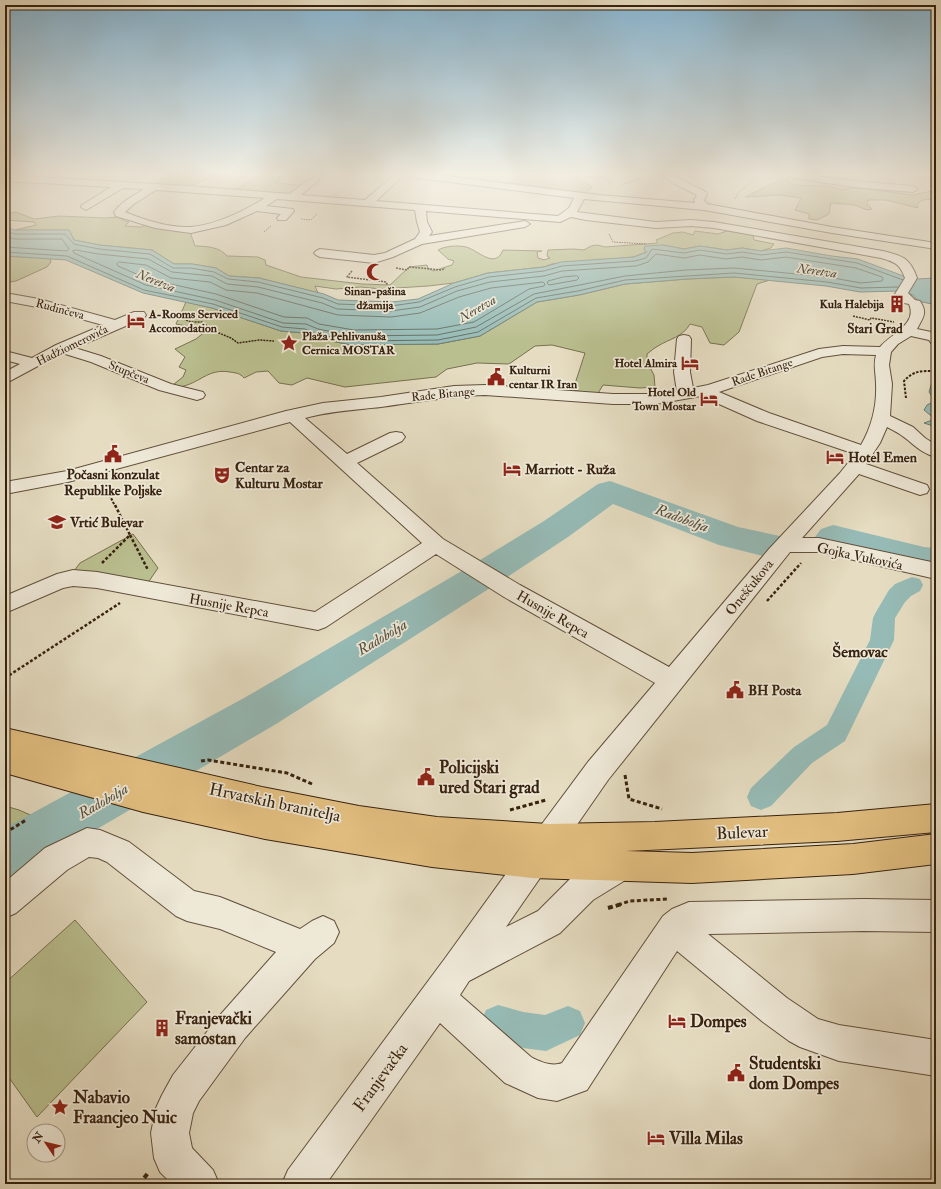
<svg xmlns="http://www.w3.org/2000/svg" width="941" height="1189" viewBox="0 0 941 1189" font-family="'IM FELL Double Pica',serif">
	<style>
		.green { fill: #babf8f; stroke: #78704f }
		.water { fill: #96bbb6; stroke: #707e73 }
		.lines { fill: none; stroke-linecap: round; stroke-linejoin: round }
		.shore { stroke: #666e62; stroke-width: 1 }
		.canal { fill: #96bbb6; fill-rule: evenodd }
		.river { fill: #96bbb6; fill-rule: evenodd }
		.minor-casing { stroke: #62503c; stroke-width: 2 }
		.major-casing { stroke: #37220f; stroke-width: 2 }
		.path-far5 { stroke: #37220f; stroke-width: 1; stroke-dasharray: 1.5 1; stroke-linecap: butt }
		.path-far4 { stroke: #37220f; stroke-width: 1.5; stroke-dasharray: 2 1; stroke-linecap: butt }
		.path-far3 { stroke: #37220f; stroke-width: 2; stroke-dasharray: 2.5 1.5; stroke-linecap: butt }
		.path-far2 { stroke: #37220f; stroke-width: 2.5; stroke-dasharray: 3 2; stroke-linecap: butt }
		.path-far1 { stroke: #37220f; stroke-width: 3; stroke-dasharray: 4 2.5; stroke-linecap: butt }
		.path { stroke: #37220f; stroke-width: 4; stroke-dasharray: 5 3; stroke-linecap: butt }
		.minor { fill: #eee8d7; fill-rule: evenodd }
		.major { fill: #e2be80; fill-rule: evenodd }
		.labels { text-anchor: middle; stroke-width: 3.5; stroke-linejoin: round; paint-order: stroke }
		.far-poi-label { font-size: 12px; font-weight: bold; fill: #37220f; stroke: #eee8d7; text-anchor: end }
		.far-street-label { font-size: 12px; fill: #37220f; stroke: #eee8d7 }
		.far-water-label { font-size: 13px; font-style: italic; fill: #545041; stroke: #eee8d7 }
		.far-quarter-label { font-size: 13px; font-weight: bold; fill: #37220f; stroke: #eee8d7 }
		.poi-label { font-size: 14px; font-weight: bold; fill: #37220f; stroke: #eee8d7; text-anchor: start }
		.street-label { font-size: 14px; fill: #37220f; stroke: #eee8d7 }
		.water-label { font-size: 15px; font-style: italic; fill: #545041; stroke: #eee8d7 }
		.quarter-label { font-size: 16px; font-weight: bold; fill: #37220f; stroke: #eee8d7 }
		.near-poi-label { font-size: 17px; font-weight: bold; fill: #37220f; stroke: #eee8d7; text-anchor: start }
		.near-street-label { font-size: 17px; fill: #37220f; stroke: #eee8d7 }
	</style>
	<rect width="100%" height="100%" fill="#e5dcc1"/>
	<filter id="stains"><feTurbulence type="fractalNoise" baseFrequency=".005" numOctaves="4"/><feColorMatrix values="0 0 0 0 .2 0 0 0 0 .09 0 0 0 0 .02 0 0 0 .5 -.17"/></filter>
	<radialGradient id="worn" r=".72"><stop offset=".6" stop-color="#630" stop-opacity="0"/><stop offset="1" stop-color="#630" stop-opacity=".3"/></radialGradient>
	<g class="green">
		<path d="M 172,175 L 214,175 L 188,187 L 155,184 Z"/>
		<path d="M 262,175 L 283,177 L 275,183 L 306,186 L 292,196 L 233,191 Z"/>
		<path d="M 522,175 L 573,175 L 576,178 L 592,187 L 585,193 L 505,184 Z"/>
		<path d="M 789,179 L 789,183 L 793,185 L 821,186 L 825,185 L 844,190 L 850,188 L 868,189 L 913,195 L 936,190 L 936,200 C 928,199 922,198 917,205 L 918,208 L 886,200 L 868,200 L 867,204 L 872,209 L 867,210 L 855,205 L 831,203 L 829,214 L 817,220 L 809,219 L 809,214 L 795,210 L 801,198 L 780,195 L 745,197 L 772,184 Z"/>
		<path d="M 16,212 L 34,219 L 59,216 L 105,218 L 118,217 L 125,221 L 129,222 L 125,226 L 141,227 L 148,224 L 179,232 L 190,232 L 195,246 C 206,246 220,247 227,256 L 258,257 L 265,260 L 266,265 L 301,277 L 362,284 L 390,285 L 409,267 L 427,265 L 428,268 L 433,271 L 452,265 L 454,261 L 448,259 L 438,250 C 445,246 458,245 466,247 C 478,250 495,270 503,250 L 542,251 L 537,252 L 538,258 L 544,260 L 550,258 L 547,256 L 548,250 L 574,249 L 584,250 L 591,246 L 597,245 L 605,247 L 658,243 L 656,240 L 673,233 L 683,232 L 693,235 L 695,231 L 718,234 L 727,231 L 753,235 L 754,240 L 774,244 L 771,248 L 761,251 L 742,248 L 727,250 L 700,246 L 684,249 L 663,245 L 634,257 L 552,264 L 544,267 L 488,273 L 454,283 L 428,286 L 381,289 L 361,287 L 336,289 L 315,286 L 318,293 L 259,278 L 229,276 L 216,268 L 192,264 L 174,264 L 152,250 L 99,245 L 74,240 L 69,230 L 15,230 L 36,225 L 34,222 L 5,220 L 5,214 Z"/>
		<path d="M 5,256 L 50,258 L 51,262 L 47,267 L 16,281 L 5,283 Z"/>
		<path d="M 734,277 L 770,280 L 757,284 L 739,332 L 724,345 L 710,343 L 702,327 L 690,324 C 683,337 669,339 658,346 C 654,348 651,351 647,354 L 647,362 L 654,375 L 655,387 L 640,388 L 603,385 L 597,395 L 573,390 L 585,353 L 552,345 L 535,346 L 509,364 L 477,363 L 447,369 L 436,377 L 345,387 L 307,378 L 292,385 L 279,383 L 268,371 L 256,372 L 244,378 C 240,373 236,373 230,372 C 207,368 200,384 179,387 L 174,384 L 183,377 L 186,370 L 179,367 L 185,357 L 175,349 L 196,339 L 207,330 L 176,324 L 186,302 L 212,308 L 281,331 L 304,333 L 315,338 L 352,345 L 438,344 L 480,336 L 537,302 L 579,295 L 625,284 L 687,279 Z"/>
		<path d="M 133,534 L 158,568 L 145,587 L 71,575 L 80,563 Z"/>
		<path d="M 5,806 L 19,810 L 44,821 L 5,847 Z"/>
		<path d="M 75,920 L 147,1002 L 37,1117 L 5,1072 L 5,983 Z"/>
	</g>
	<g class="water">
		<path d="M 5,227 L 15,230 L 69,230 L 74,240 L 99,245 L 152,250 L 174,264 L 192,264 L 216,268 L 229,276 L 259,278 L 324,294 L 338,300 L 392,302 L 418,299 L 454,283 L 488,273 L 544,267 L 561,262 L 634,257 L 647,252 L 644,250 L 645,246 L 663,245 L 684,249 L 700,246 L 727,250 L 742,248 L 761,251 L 786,248 L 832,256 L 858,259 L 906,277 L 916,279 L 936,278 L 936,305 L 918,301 L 913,295 L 900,291 L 860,292 L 826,286 L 734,277 L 687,279 L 625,284 L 579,295 L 537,302 L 480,336 L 438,344 L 352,345 L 315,338 L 304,333 L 281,331 L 212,308 L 143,293 L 66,260 L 5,256 Z"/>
		<path d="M 936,381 L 936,427 L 924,423 L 935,419 L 924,410 L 927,405 L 935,401 L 929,392 L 932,382 Z"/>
		<path d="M 838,536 L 889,548 L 936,556 L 936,564 L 927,565 L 847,542 Z"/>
	</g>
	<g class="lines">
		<g class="shore">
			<path d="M 5,231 L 15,234 L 65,234 L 74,244 L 99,249 L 150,254 L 173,268 L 191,268 L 214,272 L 228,279 L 258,282 L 323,298 L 338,304 L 391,306 L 419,302 L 455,287 L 489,277 L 544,271 L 562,266 L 635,261 L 646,258 L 652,249 L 684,253 L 700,250 L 727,254 L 742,252 L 761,255 L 786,252 L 857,263 L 903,280"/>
			<path d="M 5,237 L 15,239 L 62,239 L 69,249 L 67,251 L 5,247"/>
			<path d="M 76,250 L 98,254 L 148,259 L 172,272 L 212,276 L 227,284 L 258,287 L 322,303 L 337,309 L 391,311 L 420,307 L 457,291 L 490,282 L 544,276 L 562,271 L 636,266 L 648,262 L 656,254 L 684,258 L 700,255 L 726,259 L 742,257 L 761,260 L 786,257 L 856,268 L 882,277 L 883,279 L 882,281 L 861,283 L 828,277 L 734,268 L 686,270 L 625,276 L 534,294 L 476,327 L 437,335 L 353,336 L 318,329 L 306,324 L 283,323 L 215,300 L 146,285 L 74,253 L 73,251 Z"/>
			<path d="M 5,252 L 67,256 L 144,290 L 213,304 L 282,327 L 305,329 L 316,334 L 353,341 L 438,340 L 478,332 L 536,298 L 578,291 L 625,280 L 734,273 L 827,282 L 861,288 L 898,287"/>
			<path d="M 119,262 L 146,265 L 171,278 L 210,282 L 226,290 L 257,293 L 338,315 L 391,317 L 420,313 L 459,297 L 491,288 L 543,282 L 545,284 L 544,286 L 529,289 L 474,322 L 437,329 L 354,330 L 319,324 L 307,318 L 284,317 L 216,294 L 148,279 L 118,266 L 117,264 Z"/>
			<path d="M 577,276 L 579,278 L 577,280 L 549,285 L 547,283 L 548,281 L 563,277 Z"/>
		</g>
		<g class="canal">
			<path d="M 912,577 L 920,579 L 923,585 L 920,591 L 911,596 L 905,602 L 895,618 L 894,640 L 845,741 L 812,763 L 771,806 L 761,810 L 751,806 L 747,797 L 751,788 L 794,747 L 827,725 L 870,640 L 873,618 L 876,612 L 889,590 L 895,584 Z"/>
			<path d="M 498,1005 L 523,1012 L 545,1015 L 568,1006 L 580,1011 L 585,1023 L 580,1035 L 546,1051 L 523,1048 L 486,1034 L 481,1022 L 486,1010 Z"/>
		</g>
		<g class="river">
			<path d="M 610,481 L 738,527 L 780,536 L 785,545 L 780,554 L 767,557 L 719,545 L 613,504 L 568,537 L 498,583 L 276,724 L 58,852 L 23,875 L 5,883 L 5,828 L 244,698 L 472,565 L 544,521 L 598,484 Z"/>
			<path d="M 833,525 L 924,547 L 936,548 L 936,574 L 924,573 L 821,545 L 815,537 L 821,529 Z"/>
		</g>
		<g class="minor-casing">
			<g id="minor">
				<path d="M 5,175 L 187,186 L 290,194 L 315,175 L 325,175 L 301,195 L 365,200 L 394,175 L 404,175 L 376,201 L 558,216 L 569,208 L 574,198 L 418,178 L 413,175 L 439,175 L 599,195 L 695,203 L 694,200 L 697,195 L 673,183 L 661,175 L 672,175 L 706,192 L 707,194 L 704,200 L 707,204 L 832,227 L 936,243 L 936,249 L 832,233 L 704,210 L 584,199 L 577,212 L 656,222 L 691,220 L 714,222 L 883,251 C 903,256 910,258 917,278 L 908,293 L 915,300 L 920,301 C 928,313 923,317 917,329 L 936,333 L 936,344 L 931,343 L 929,340 L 911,336 L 898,344 L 891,352 L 889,365 L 892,384 L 890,416 L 913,427 L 925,438 L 936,445 L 936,457 C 920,453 913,443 901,435 C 897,432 891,429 887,427 L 880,443 L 866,464 L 927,485 L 929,489 L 927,493 L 920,495 L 859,474 L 802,538 L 819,538 L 936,563 L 936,579 L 819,552 L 790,552 L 608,780 L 506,927 L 538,911 L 571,878 L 610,854 L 621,850 L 632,854 L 636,865 L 632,876 L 593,900 L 560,933 L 469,981 L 460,995 L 531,1057 C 540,1062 552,1067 562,1063 L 663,916 L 672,909 L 689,902 L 864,899 L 936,900 L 936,932 L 864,931 L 708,934 L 787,998 L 818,1019 L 839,1025 L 936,1040 L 936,1076 L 839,1061 L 800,1047 L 789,1041 L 763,1022 L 677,951 L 587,1090 L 557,1101 L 538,1098 L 505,1083 L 440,1023 L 326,1184 L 282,1184 L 288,1170 L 446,957 L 539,828 L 588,762 L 655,683 L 504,597 L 436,554 L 326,627 L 318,630 L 97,588 L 73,586 L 63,588 L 5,613 L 5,596 L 57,574 L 73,570 L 97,572 L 315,612 L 422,543 L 290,422 L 68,482 L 5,494 L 5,482 L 67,471 L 286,411 L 323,403 L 381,397 L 454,386 L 485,385 L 613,394 L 656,394 L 677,392 L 674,372 L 677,339 L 679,336 L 684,335 L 689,336 L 691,339 L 690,372 L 693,388 L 708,385 L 819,349 L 843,346 L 880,347 C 891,334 918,324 909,304 L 904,303 L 895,294 L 905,278 C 900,264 895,262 881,258 L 714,228 L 691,226 L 656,228 L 586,220 L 571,217 L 560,222 L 426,211 L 427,222 L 432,232 L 429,236 L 525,221 L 530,224 L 525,227 L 422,244 L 393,257 L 374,263 L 320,257 L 316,255 L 314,253 L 316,251 L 320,249 L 374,255 L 385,253 L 415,239 L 420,232 L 417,222 L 415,210 L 277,199 L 266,206 L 293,209 L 294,211 L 286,220 L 278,220 L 277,218 L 281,214 L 257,211 L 226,225 L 191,233 L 155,228 L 116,216 L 114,212 C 121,202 133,196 144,189 L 123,188 L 86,210 L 81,207 L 82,205 L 111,187 L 5,181 ZM 156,190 L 265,198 C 244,211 216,225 191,227 C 169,228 144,220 125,212 L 134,204 ZM 843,354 L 876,355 C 873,366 876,373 876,384 C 877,405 872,426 861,445 L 769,413 L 719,392 L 822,357 ZM 485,395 L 613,404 L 656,404 L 701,396 L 757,421 L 855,454 L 840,473 L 769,549 L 669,667 L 520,585 L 443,539 L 357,463 L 402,441 L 405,437 L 402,433 L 396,432 L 390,433 L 347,454 L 305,418 C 330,411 355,410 381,407 C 416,402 450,396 485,395 Z"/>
				<path d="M 788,175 L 810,175 L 853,181 L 913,186 L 918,189 L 913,192 L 853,187 L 793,178 Z"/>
				<path d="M 5,293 L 39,299 L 115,320 L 134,312 L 144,312 L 146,315 L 144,318 L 75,348 L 101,356 L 171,384 L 203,392 L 205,395 L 203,398 L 197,400 L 159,390 L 91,362 L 62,353 L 10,381 L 5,383 L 5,372 L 20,364 L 5,360 L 5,351 L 32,358 L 56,345 L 103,325 L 37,307 L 5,301 Z"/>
				<path d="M 87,828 L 100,830 L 129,842 L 194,891 L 220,897 L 300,929 L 312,921 L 323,916 L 334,921 L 339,932 L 334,943 L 315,959 L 245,1038 L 199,1101 L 193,1113 L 189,1133 L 192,1148 L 213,1170 L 219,1184 L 172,1184 L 160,1172 L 154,1158 L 151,1133 L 156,1108 L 162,1095 L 173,1075 L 221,1014 L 276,952 L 220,929 L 187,921 L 176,916 L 107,862 L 98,858 L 89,857 L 67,870 L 16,913 L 5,918 L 5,882 L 45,848 Z"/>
			</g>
		</g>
		<g class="major-casing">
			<path id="major" d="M 5,728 L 262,787 L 359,806 L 437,817 L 549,824 L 655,822 L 837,813 L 936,804 L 936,832 L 837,841 L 626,851 L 692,853 L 853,844 L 936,834 L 936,864 L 853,874 L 692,883 L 532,878 L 432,867 L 265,839 L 143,812 L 5,773 Z"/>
		</g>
		<g class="path-far5">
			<path d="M 596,175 L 608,180 L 611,185"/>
			<path d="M 622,185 L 648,175"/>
			<path d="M 735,199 L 738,193 L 760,175"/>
			<path d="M 301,219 L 311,220 L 317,214"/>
			<path d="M 264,232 L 271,226"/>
			<path d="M 609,234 L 613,242 L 646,244"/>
		</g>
		<g class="path-far4">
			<path d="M 396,268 L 407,270 L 409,267 L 442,270 L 445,268"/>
			<path d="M 352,271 L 347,277 L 386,282 L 390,290"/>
			<path d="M 154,314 L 174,315 L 191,322 L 202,322 L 214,331 L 231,338 L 238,343 L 259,340 L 274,341"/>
			<path d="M 853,316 L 870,320 L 871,318 L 894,322"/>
		</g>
		<g class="path-far3">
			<path d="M 906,398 L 904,381 C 914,370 922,371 936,371"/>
			<path d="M 104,484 L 115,506"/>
		</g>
		<g class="path-far2">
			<path d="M 936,530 L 934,532 L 936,533"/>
			<path d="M 130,535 L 148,570"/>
			<path d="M 102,563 L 130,535 L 115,505"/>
			<path d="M 767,601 L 801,563"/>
			<path d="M 5,678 L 120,603"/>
		</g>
		<g class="path-far1">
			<path d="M 201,761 L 208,760 L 287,773 L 312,784"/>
			<path d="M 625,775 L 629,799 L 662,809"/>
			<path d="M 510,810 L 546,800"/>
			<path d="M 5,833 L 26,820"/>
			<path d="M 618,905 L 630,901 L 668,899"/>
		</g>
		<g class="path">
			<path d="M 608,908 L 622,904"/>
			<path d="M 139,1184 L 149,1172"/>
		</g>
		<use href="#minor" class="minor"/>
		<use href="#major" class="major"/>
	</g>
	<linearGradient id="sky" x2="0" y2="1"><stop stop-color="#87b7d4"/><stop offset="0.51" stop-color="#f3efe3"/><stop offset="1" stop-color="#f3efe3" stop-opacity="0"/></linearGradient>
	<rect width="941" height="341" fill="url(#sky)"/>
	<defs>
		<g id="mosque-bare" transform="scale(1.38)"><path d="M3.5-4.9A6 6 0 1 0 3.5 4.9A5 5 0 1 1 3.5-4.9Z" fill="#8f2418" stroke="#eee8d7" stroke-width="2.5" paint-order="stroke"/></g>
		<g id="building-bare" transform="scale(1.38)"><path d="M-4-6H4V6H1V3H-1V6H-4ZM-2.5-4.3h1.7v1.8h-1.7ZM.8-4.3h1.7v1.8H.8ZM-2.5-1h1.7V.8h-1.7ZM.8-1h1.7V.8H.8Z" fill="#8f2418" stroke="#eee8d7" stroke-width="2.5" paint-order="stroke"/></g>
		<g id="hotel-bare" transform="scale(1.38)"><path d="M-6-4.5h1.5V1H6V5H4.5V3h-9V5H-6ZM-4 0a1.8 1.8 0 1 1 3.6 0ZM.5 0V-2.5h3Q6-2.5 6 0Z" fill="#8f2418" stroke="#eee8d7" stroke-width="2.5" paint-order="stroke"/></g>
		<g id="sight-bare" transform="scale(1.38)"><path d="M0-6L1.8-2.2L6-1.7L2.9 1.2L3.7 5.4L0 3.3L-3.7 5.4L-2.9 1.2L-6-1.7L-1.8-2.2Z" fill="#8f2418" stroke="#eee8d7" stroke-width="2.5" paint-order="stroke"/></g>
		<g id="civic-bare" transform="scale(1.38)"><path d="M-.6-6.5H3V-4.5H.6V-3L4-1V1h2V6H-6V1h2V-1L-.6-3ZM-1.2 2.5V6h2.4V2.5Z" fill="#8f2418" stroke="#eee8d7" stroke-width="2.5" paint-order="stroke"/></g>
		<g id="theatre-bare" transform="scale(1.38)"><path d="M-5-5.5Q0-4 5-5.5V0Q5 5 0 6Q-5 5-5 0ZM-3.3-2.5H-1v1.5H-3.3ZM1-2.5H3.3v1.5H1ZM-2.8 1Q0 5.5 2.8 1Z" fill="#8f2418" stroke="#eee8d7" stroke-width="2.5" paint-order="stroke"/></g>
		<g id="school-bare" transform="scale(1.38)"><path d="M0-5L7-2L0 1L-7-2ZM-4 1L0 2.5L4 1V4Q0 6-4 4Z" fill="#8f2418" stroke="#eee8d7" stroke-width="2.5" paint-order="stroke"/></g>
	</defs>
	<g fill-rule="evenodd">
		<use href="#mosque-bare" x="375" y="272"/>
		<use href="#building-bare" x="897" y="304"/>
		<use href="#hotel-bare" x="136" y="321"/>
		<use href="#sight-bare" x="289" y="343"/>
		<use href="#hotel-bare" x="690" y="363"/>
		<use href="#civic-bare" x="496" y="377"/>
		<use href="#hotel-bare" x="709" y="399"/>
		<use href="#civic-bare" x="113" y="454"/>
		<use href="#hotel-bare" x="835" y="457"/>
		<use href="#hotel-bare" x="512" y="469"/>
		<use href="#theatre-bare" x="222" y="475"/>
		<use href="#school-bare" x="57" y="522"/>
		<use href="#civic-bare" x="735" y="690"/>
		<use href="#civic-bare" x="426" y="777"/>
		<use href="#hotel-bare" x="677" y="1021"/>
		<use href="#building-bare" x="162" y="1028"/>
		<use href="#civic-bare" x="736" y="1073"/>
		<use href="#sight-bare" x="60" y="1107"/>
		<use href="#hotel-bare" x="656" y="1138"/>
	</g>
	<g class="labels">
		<g class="far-poi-label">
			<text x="375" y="295" text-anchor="middle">Sinan-pašina<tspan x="375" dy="14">džamija</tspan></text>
			<text x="884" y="308">Kula Halebija</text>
			<text x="149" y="318" text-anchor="start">A-Rooms Serviced<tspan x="149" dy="14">Accomodation</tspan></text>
			<text x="302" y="340" text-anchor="start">Plaža Pehlivanuša<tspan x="302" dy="14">Cernica MOSTAR</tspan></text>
			<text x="677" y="367">Hotel Almira</text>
			<text x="509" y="374" text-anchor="start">Kulturni<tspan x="509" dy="14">centar IR Iran</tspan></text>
			<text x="696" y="396">Hotel Old<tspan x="696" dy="14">Town Mostar</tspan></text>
		</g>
		<g class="far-street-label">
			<text transform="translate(60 309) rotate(15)" y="4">Rudinčeva</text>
			<text transform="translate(72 345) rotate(-26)" y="4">Hadžiomerovića</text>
			<text transform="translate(129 372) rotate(22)" y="4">Stupčeva</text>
			<text transform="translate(762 372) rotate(-19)" y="4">Rade Bitange</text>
			<text transform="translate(443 394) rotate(-6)" y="4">Rade Bitange</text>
		</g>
		<g class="far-water-label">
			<text transform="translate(817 270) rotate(8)" y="5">Neretva</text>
			<text transform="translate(156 280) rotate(22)" y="5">Neretva</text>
			<text transform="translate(477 308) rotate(-30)" y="5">Neretva</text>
		</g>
		<g class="far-quarter-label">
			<text x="875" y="333">Stari Grad</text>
		</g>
		<g class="poi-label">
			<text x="848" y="462">Hotel Emen</text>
			<text x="235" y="472">Centar za<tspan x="235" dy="16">Kulturu Mostar</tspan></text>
			<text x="525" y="474">Marriott - Ruža</text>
			<text x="113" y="479" text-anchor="middle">Počasni konzulat<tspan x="113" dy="16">Republike Poljske</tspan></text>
			<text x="70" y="527">Vrtić Bulevar</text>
			<text x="748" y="695">BH Posta</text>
		</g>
		<g class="street-label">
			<text transform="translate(860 556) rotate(12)" y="5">Gojka Vukovića</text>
			<text transform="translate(749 587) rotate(-51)" y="5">Oneščukova</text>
			<text transform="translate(229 605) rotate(10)" y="5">Husnije Repca</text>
			<text transform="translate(553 614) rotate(30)" y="5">Husnije Repca</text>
		</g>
		<g class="water-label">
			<text transform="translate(682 518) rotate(20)" y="5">Radobolja</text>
			<text transform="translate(382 637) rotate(-31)" y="5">Radobolja</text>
			<text transform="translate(103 801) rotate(-30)" y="5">Radobolja</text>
		</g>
		<g class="quarter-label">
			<text x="860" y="657">Šemovac</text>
		</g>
		<g class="near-poi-label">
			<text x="439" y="773">Policijski<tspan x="439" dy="20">ured Stari grad</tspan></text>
			<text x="175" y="1024">Franjevački<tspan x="175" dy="20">samostan</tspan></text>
			<text x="690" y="1027">Dompes</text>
			<text x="749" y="1069">Studentski<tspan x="749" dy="20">dom Dompes</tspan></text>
			<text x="73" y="1103">Nabavio<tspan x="73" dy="20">Fraancjeo Nuic</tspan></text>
			<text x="669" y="1144">Villa Milas</text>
		</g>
		<g class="near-street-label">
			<text transform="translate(275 802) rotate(12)" y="6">Hrvatskih branitelja</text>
			<text transform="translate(742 832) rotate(-3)" y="6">Bulevar</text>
			<text transform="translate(380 1077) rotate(-54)" y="6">Franjevačka</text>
		</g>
	</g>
	<rect width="941" height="1189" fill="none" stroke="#e5dcc1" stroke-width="20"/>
	<rect x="6" y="6" width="929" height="1177" fill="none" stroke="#37220f" stroke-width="2"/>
	<rect x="10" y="10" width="921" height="1169" fill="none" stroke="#37220f"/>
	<g transform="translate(46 1143) rotate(305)"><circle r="19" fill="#eee8d7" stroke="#a59987"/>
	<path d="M0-3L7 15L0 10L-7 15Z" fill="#8f2418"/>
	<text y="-6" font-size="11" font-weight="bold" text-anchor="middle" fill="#37220f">N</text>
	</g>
	<rect width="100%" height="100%" filter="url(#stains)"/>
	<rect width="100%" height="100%" fill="url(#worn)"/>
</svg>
